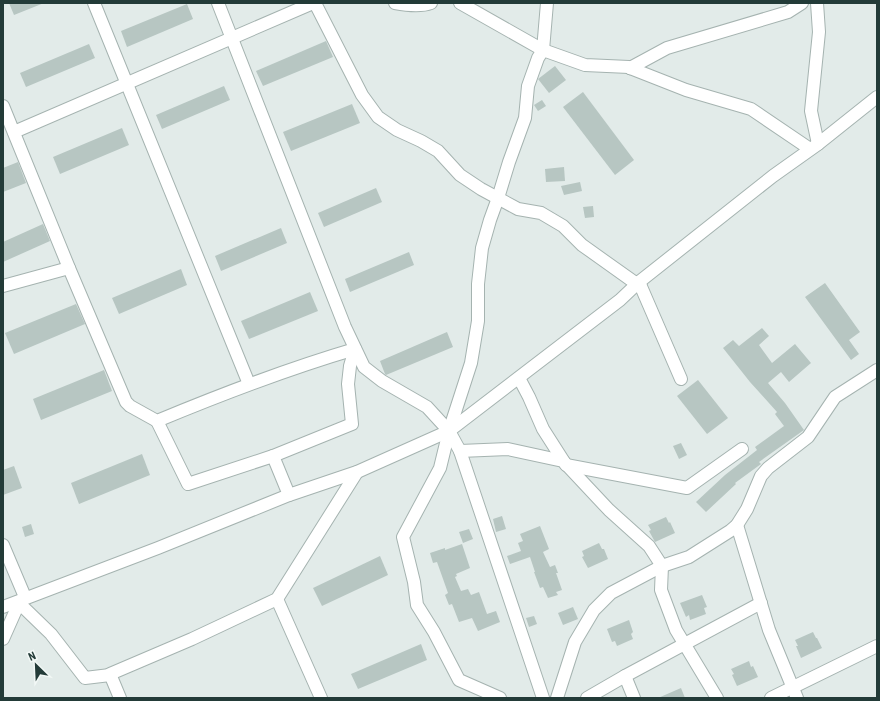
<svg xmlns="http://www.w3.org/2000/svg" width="880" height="701" viewBox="0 0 880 701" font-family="'Roboto Condensed',sans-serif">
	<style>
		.building { fill: #b7c6c2 }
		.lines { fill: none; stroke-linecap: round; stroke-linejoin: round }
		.minor-casing { stroke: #a5b3b0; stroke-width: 14 }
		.minor { stroke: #fff; stroke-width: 12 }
	</style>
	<rect width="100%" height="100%" fill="#e2ebe9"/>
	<g class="building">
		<path d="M 9,3 L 44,3 L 14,15 Z"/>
		<path d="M 187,4 L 193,19 L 127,47 L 121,31 Z"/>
		<path d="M 326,41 L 333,57 L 263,86 L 256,71 Z"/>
		<path d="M 89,44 L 95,58 L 26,87 L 20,73 Z"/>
		<path d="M 555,66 L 566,80 L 549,93 L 538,79 Z"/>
		<path d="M 224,86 L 230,100 L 162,129 L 156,115 Z"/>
		<path d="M 583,92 L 634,160 L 615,175 L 563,107 Z"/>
		<path d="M 542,100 L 546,106 L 538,111 L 534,105 Z"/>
		<path d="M 352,104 L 360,123 L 291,151 L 283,132 Z"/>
		<path d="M 122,128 L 129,145 L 60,174 L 53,157 Z"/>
		<path d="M 18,162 L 26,183 L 3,192 L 3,168 Z"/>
		<path d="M 564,167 L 565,181 L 546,182 L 545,169 Z"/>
		<path d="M 580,182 L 582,191 L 564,195 L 561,186 Z"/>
		<path d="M 376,188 L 382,202 L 324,227 L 318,213 Z"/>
		<path d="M 593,206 L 594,217 L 585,218 L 583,207 Z"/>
		<path d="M 43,224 L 50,241 L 3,262 L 3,242 Z"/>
		<path d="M 281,228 L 287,243 L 221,271 L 215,256 Z"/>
		<path d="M 409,252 L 414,265 L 350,292 L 345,279 Z"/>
		<path d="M 181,269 L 187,285 L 119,314 L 112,298 Z"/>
		<path d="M 825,283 L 860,332 L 849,340 L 859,354 L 851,360 L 805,297 Z"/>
		<path d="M 310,292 L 318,311 L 249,339 L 241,321 Z"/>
		<path d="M 76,304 L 85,324 L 14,354 L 5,333 Z"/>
		<path d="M 762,328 L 769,336 L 759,345 L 772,363 L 795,344 L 811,363 L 789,382 L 781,372 L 768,383 L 785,403 L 804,430 L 759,462 L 761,464 L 735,483 L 736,484 L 706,512 L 696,502 L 725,475 L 757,450 L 755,447 L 784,426 L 775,414 L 777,412 L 750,382 L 723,348 L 733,340 L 739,346 Z"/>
		<path d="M 447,332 L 453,347 L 386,375 L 385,374 L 380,361 Z"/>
		<path d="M 104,370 L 112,391 L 41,420 L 33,399 Z"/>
		<path d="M 698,380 L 728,418 L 707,434 L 677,396 Z"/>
		<path d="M 681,443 L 687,455 L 679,459 L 673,446 Z"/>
		<path d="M 142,454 L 150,475 L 79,504 L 71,483 Z"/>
		<path d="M 14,466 L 22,488 L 3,495 L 3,470 Z"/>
		<path d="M 502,516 L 506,529 L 496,532 L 493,519 Z"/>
		<path d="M 666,517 L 669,523 L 670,522 L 675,533 L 655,542 L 649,531 L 651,530 L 648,525 Z"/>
		<path d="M 31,524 L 34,534 L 25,537 L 22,527 Z"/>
		<path d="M 540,526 L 549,549 L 543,552 L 550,567 L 555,565 L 558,573 L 556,573 L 562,590 L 556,592 L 558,595 L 548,598 L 543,587 L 540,588 L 534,572 L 535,572 L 530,557 L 510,564 L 507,556 L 521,551 L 518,543 L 523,541 L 520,534 Z"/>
		<path d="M 469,529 L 473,539 L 463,543 L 459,532 Z"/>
		<path d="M 599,543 L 602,549 L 604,549 L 608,559 L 588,568 L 582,557 L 584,556 L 582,551 Z"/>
		<path d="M 462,544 L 470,568 L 456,574 L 457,576 L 455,577 L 461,591 L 468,589 L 471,595 L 479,592 L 487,614 L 496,611 L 500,622 L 478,631 L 472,618 L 459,622 L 452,604 L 449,605 L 445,595 L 448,593 L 437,562 L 433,563 L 430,553 L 445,548 L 445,550 Z"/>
		<path d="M 380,556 L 388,575 L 322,606 L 313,588 Z"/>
		<path d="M 702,595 L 707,607 L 704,608 L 706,614 L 690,620 L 689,615 L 686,617 L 680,603 Z"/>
		<path d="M 573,607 L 578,619 L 563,625 L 558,613 Z"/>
		<path d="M 534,616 L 537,624 L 529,627 L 526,618 Z"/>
		<path d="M 629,620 L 633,632 L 631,634 L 633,639 L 617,646 L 615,641 L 612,642 L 607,629 Z"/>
		<path d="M 813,632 L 816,638 L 817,638 L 822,648 L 801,658 L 796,646 L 798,646 L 795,640 Z"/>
		<path d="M 421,644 L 427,660 L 358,689 L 351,674 Z"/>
		<path d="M 749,661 L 751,667 L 753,666 L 758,677 L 737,686 L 732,675 L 734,674 L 731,669 Z"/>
		<path d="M 681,688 L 685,698 L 658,698 Z"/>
	</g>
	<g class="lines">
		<g class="minor-casing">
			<g id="minor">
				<path d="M 94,3 L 249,384"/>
				<path d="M 218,3 L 345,327 L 364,367 L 382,381 L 427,407 L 449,431 L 460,451 L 543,698"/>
				<path d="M 315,3 L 362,95 L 378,117 L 397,130 L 421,141 L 438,151 L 460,175 L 481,189 L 518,209 L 541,213 L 563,226 L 582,245 L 641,287"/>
				<path d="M 395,3 C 406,5 420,7 431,3"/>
				<path d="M 460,3 L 543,50 L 585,65 L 629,67 L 630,68 L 667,48 L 788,12 L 802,3"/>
				<path d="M 817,3 L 819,32 L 811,111 L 818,144"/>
				<path d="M 630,68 L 686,90 L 751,109 L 810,149"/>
				<path d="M 3,106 L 69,268 L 126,402 L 130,406 L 157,421 C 222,394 287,369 355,349"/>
				<path d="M 14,132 L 313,3"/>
				<path d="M 639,282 L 681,379"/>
				<path d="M 3,286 L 69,268"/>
				<path d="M 519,378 L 529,397 L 543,429 L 566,465 L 687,488 L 742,449"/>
				<path d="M 157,421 L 188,484 L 273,456 L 352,424 L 348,384 L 350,366 L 355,349"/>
				<path d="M 460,451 L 508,449 L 563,461 L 609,510 L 649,546 L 662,566 L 661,590 L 676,630 L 717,698"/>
				<path d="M 273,456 L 289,495"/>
				<path d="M 737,525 L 769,630 L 797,698"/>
				<path d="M 3,545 L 25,597 L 19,603 L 3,639"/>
				<path d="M 277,599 L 321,698"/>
				<path d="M 19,603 L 51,634 L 85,678 L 110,675"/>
				<path d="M 3,607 L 158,548 L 289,495 L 357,472 L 449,431 L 620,300 L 639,282 L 773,176 L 818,144 L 877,97"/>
				<path d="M 625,676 L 634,698"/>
				<path d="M 120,698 L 110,674 L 192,639 L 277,599 L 357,472"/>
				<path d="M 500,698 L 459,680 L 434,632 L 417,605 L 414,582 L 403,537 L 440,468 L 449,431 L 471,363 L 478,321 L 478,284 L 482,248 L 490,220 L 498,198 L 509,162 L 525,118 L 528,86 L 538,58 L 543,50 L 547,3"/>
				<path d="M 557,698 L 575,642 L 594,610 L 611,593 L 662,566 L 689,557 L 730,531 L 737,525 L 747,509 L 761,476 L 768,468 L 808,437 L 835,397 L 877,370"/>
				<path d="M 587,698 L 625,676 L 761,603"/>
				<path d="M 771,698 L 877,646"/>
			</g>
		</g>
		<use href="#minor" class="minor"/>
	</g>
	<rect width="880" height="701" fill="none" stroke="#233b38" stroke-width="8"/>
	<g transform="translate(36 665) rotate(336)" stroke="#f2f8f6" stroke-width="3" paint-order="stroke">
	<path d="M0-3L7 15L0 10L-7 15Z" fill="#233b38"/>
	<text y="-6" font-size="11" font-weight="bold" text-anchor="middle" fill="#233b38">N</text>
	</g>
</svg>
